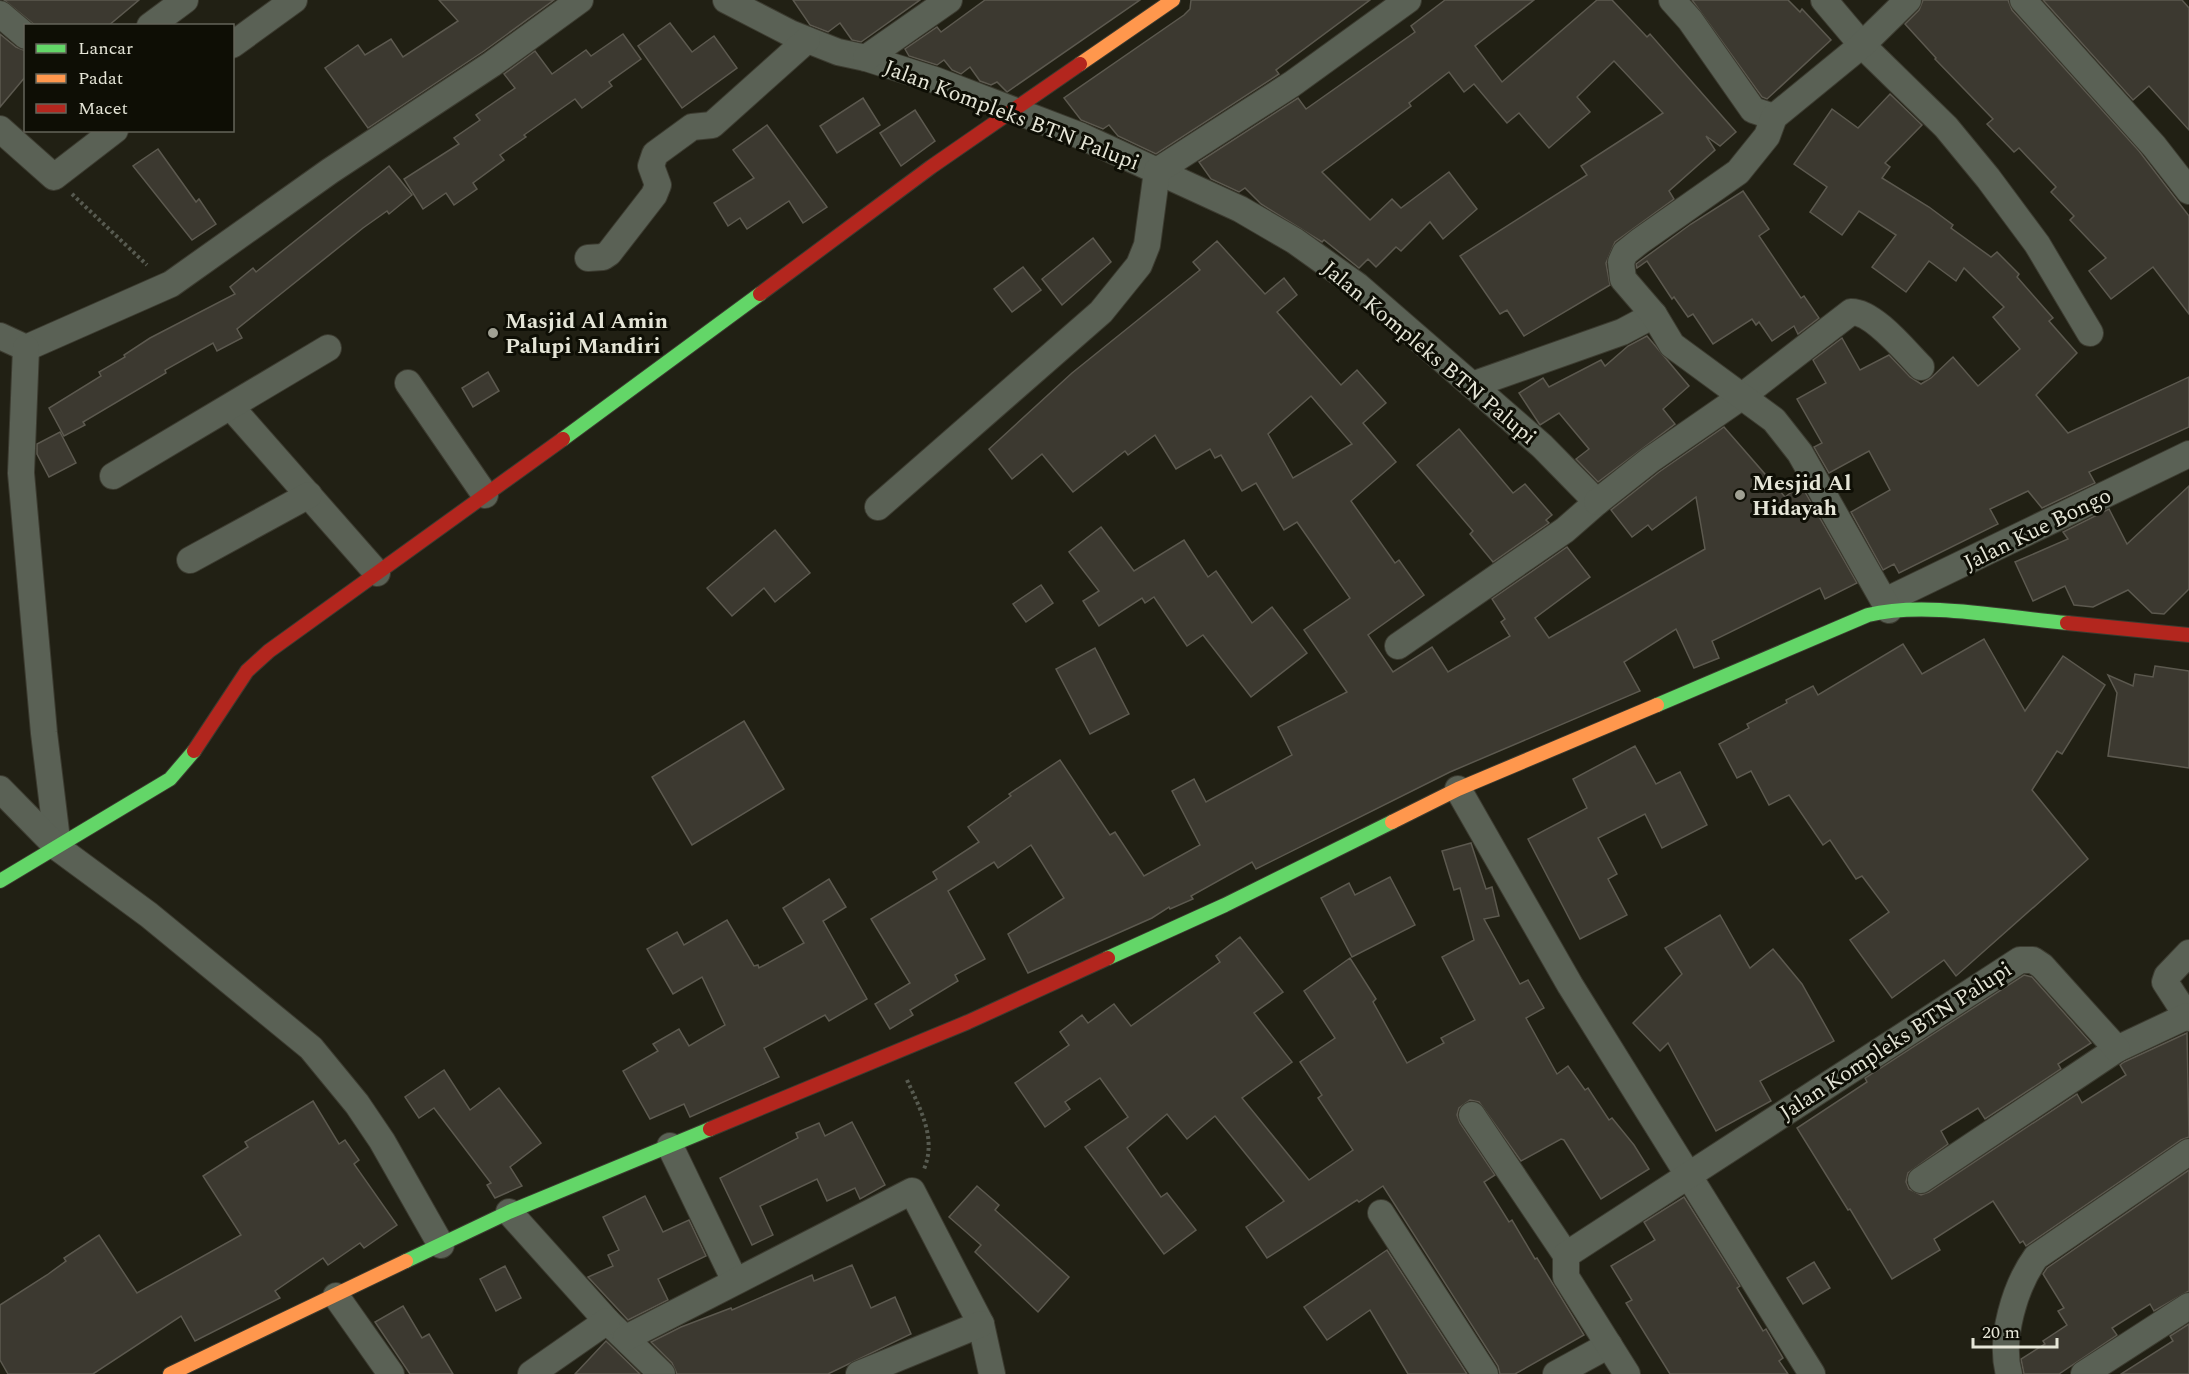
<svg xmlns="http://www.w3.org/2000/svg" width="2189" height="1374" viewBox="0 0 2189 1374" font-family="Spectral,serif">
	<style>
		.building { fill: #3c3930; stroke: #5c594f; stroke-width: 1.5; fill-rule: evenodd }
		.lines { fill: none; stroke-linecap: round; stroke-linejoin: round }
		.street-casing { stroke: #3c3b30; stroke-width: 28 }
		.fast-casing { stroke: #3c3b30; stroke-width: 16 }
		.slow-casing { stroke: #3c3b30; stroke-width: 16 }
		.jam-casing { stroke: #3c3b30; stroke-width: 16 }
		.path { stroke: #575a50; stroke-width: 4; stroke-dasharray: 3 3; stroke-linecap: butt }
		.street { stroke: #5a6155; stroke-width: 26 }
		.fast { stroke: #63d668; stroke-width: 14 }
		.slow { stroke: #ff974d; stroke-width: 14 }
		.jam { stroke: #b3261e; stroke-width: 14 }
		.poi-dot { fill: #a0a093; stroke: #0e0e05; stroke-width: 2 }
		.labels { text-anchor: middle; stroke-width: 6; stroke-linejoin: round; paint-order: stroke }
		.street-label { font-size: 22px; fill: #e5e5d7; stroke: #0e0e05 }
		.poi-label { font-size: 22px; font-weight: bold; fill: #e5e5d7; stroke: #0e0e05; text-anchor: start }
	</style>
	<rect width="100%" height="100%" fill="#212014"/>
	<g class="building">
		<path d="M 4,0 L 139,0 L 108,26 L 36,26 Z"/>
		<path d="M 439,0 L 554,0 L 484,51 L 368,128 L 325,68 L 358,45 L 365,55 L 391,39 L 403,57 L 458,21 Z"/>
		<path d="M 793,0 L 920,0 L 861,42 L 852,40 L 840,23 L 828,32 L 810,25 Z"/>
		<path d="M 985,0 L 1140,0 L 1007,92 L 997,82 L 991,85 L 980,81 L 970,67 L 961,74 L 952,70 L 944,60 L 937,65 L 909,56 L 905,49 L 937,27 L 941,32 Z"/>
		<path d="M 1191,0 L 1370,0 L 1276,70 L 1279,74 L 1156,154 L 1118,136 L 1109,125 L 1103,129 L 1081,120 L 1064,98 L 1184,15 L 1190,9 Z"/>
		<path d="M 1445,0 L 1534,0 L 1475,46 L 1502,82 L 1597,0 L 1612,0 L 1647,37 L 1650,34 L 1736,132 L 1720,146 L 1706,136 L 1715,150 L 1669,191 L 1674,199 L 1615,242 L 1606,263 L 1610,285 L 1524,336 L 1507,310 L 1500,314 L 1460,256 L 1587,175 L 1581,166 L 1663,113 L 1614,61 L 1577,97 L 1590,112 L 1549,148 L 1519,113 L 1507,123 L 1474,84 L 1464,92 L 1449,72 L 1409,103 L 1411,106 L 1322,172 L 1370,220 L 1392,199 L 1401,208 L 1449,172 L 1477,209 L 1443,239 L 1430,222 L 1401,251 L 1396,247 L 1376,267 L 1368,259 L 1359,268 L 1324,240 L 1322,242 L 1261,204 L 1245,188 L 1239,192 L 1211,179 L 1199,162 L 1298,98 L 1306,109 L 1415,32 L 1411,26 Z"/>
		<path d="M 1692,0 L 1788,0 L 1800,12 L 1802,9 L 1831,40 L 1767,99 L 1762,97 Z"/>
		<path d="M 1923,0 L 2008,0 L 2012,10 L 2139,151 L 2189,216 L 2189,314 L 2153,267 L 2111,299 L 2089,271 L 2106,258 L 2070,220 L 2074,216 L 2051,192 L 2056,187 L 2019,148 L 2014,152 L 1987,124 L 1993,119 L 1935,59 L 1936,58 L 1905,24 L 1919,10 Z"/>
		<path d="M 2043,0 L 2182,0 L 2189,8 L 2189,130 L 2149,86 L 2133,100 Z"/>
		<path d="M 670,23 L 692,52 L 714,36 L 737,68 L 682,108 L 638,46 Z"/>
		<path d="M 0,34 L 16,47 L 26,51 L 26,76 L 0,107 Z"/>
		<path d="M 623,34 L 641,59 L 609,82 L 612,86 L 582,108 L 575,99 L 524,135 L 526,137 L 500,155 L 504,160 L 473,183 L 477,189 L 454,205 L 446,193 L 423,209 L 404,179 L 459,144 L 454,138 L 480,120 L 476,115 L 515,88 L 504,74 L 535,51 L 552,74 L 586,50 L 591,56 Z"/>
		<path d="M 1890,94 L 1922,125 L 1885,163 L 1890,167 L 1882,178 L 1929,207 L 1953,225 L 1951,228 L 1991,257 L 1997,252 L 2019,274 L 2017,277 L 2053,318 L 2049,321 L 2077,353 L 2036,395 L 2068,433 L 2189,377 L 2189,427 L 2089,472 L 2095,483 L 2042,508 L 2028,491 L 1990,509 L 1998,524 L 1899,573 L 1894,564 L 1883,570 L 1851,512 L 1890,490 L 1869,451 L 1829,473 L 1814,447 L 1822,443 L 1797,399 L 1826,383 L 1813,360 L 1842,338 L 1860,370 L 1889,355 L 1910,377 L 1921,384 L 1931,378 L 1953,357 L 1978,386 L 2020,349 L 1993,317 L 2004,307 L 1964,268 L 1956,281 L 1929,261 L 1906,292 L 1872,267 L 1896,235 L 1859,211 L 1842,235 L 1810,212 L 1827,187 L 1794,164 L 1832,109 L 1858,128 Z"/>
		<path d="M 863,98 L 880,125 L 837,153 L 820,126 Z"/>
		<path d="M 915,110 L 935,141 L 901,166 L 880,133 Z"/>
		<path d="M 767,125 L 827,207 L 803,223 L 789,201 L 747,229 L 740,218 L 728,226 L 714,203 L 754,178 L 733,150 Z"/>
		<path d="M 158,149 L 196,202 L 199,199 L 216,224 L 192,240 L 133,166 Z"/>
		<path d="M 389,166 L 412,195 L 389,214 L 387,211 L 363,228 L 237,329 L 242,338 L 217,351 L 213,343 L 165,370 L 166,373 L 83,422 L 85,425 L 64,436 L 49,408 L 101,376 L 99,372 L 125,357 L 124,355 L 150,338 L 235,294 L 230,287 L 253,268 L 256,272 Z"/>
		<path d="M 1743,191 L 1769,229 L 1759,236 L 1801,298 L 1804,296 L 1819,318 L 1798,334 L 1794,326 L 1772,341 L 1759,322 L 1756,325 L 1752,319 L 1713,344 L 1693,314 L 1688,317 L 1674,297 L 1672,299 L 1647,261 L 1637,268 L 1636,264 L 1691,224 Z"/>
		<path d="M 1093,238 L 1111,262 L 1062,305 L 1042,279 Z"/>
		<path d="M 1217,241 L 1265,294 L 1284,278 L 1297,295 L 1277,312 L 1341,385 L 1357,370 L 1386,403 L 1363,423 L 1396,462 L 1351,501 L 1395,563 L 1399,560 L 1424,595 L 1368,635 L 1393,672 L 1432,647 L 1448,672 L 1510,636 L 1501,622 L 1505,619 L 1492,599 L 1567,547 L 1590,577 L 1535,618 L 1549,638 L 1705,549 L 1696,497 L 1652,530 L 1648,525 L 1632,537 L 1611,510 L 1659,472 L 1724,427 L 1785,497 L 1801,485 L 1857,583 L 1825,599 L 1820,588 L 1712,641 L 1719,658 L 1694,668 L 1676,629 L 1624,662 L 1640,691 L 1450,772 L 1256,869 L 1252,862 L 1191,896 L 1193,899 L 1170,909 L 1169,907 L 1152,918 L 1028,973 L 1008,934 L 1064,898 L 1031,845 L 998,868 L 994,862 L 948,891 L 985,959 L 955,975 L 958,981 L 910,1010 L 913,1015 L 890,1029 L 875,1004 L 910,983 L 871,919 L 937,879 L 933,872 L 979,842 L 968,827 L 1011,796 L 1009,794 L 1060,760 L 1110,835 L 1115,832 L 1144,876 L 1200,845 L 1172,791 L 1194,779 L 1206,802 L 1292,755 L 1278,727 L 1347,692 L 1304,630 L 1350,598 L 1297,522 L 1284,530 L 1256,483 L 1242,491 L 1221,455 L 1215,458 L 1210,449 L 1176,469 L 1155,435 L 1128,455 L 1125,451 L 1073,492 L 1042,454 L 1012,479 L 989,449 L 1072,373 L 1200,270 L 1193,262 ZM 1311,396 L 1352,444 L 1293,478 L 1268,434 Z"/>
		<path d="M 1023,267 L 1041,290 L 1012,312 L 994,289 Z"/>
		<path d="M 1647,336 L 1689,386 L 1663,409 L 1675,424 L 1598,482 L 1576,459 L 1589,449 L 1559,413 L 1540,425 L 1519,393 L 1543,378 L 1549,387 L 1601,360 L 1605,366 L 1628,346 Z"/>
		<path d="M 488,372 L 499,391 L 473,407 L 462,388 Z"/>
		<path d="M 1459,429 L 1513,493 L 1525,484 L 1552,515 L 1546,520 L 1549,523 L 1493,562 L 1470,534 L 1473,531 L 1417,465 Z"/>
		<path d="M 60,432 L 76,463 L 49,477 L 37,454 L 37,444 Z"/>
		<path d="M 2189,486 L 2189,589 L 2164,614 L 2152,613 L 2128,590 L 2093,607 L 2074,605 L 2065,586 L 2033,601 L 2015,562 L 2068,539 L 2063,532 L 2109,509 L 2127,544 Z"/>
		<path d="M 1101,527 L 1134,571 L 1184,540 L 1208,577 L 1216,571 L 1252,623 L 1272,607 L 1307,653 L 1251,697 L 1203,635 L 1187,646 L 1154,597 L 1145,603 L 1142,598 L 1099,626 L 1083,601 L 1099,591 L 1069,552 Z"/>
		<path d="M 775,530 L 810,573 L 775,602 L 764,588 L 732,616 L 707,588 Z"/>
		<path d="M 1041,585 L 1053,603 L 1026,622 L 1013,604 Z"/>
		<path d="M 1984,639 L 2025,711 L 2063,656 L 2105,685 L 2062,754 L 2057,751 L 2032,790 L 2088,859 L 1956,976 L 1944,960 L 1892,998 L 1850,940 L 1889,912 L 1862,876 L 1856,879 L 1830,840 L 1823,845 L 1789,795 L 1769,805 L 1751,771 L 1737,778 L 1719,744 L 1749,728 L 1747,724 L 1787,703 L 1786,700 L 1813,686 L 1818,695 L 1903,644 L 1922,674 Z"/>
		<path d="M 1095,648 L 1129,714 L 1090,734 L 1056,669 Z"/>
		<path d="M 2155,666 L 2189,671 L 2189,768 L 2108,756 L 2117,693 L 2108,675 L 2133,686 L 2135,674 L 2153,677 Z"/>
		<path d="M 744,721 L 784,789 L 692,845 L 652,777 Z"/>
		<path d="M 1635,746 L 1656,784 L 1680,772 L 1707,825 L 1662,848 L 1645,814 L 1598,838 L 1617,874 L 1608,879 L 1627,915 L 1580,939 L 1528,839 L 1587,808 L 1573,779 Z"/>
		<path d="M 1471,843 L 1486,889 L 1492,887 L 1499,916 L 1484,919 L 1520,984 L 1528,980 L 1544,1008 L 1526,1018 L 1557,1074 L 1568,1066 L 1585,1090 L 1588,1088 L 1609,1120 L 1612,1118 L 1634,1145 L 1649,1169 L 1601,1199 L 1564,1140 L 1561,1139 L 1521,1161 L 1479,1102 L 1470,1100 L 1459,1108 L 1457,1115 L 1460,1123 L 1495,1175 L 1484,1182 L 1509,1222 L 1512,1220 L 1535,1259 L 1537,1258 L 1584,1335 L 1515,1374 L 1500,1374 L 1498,1366 L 1383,1186 L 1359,1202 L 1357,1200 L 1267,1258 L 1246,1227 L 1284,1201 L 1215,1116 L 1187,1139 L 1167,1114 L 1127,1148 L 1161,1197 L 1167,1193 L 1196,1230 L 1164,1254 L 1085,1147 L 1128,1117 L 1100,1078 L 1065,1102 L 1070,1109 L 1045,1127 L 1015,1083 L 1069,1045 L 1060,1032 L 1082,1015 L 1088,1023 L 1114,1004 L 1131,1026 L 1220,962 L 1216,956 L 1240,937 L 1283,992 L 1254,1013 L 1292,1062 L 1242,1098 L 1309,1180 L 1353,1150 L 1318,1098 L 1322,1095 L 1300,1062 L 1335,1038 L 1304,991 L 1350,958 L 1376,999 L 1373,1002 L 1407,1063 L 1444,1043 L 1441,1038 L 1475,1020 L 1442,957 L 1474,940 L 1460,888 L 1454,890 L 1442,851 Z"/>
		<path d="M 1390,877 L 1415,925 L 1352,957 L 1321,898 L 1349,883 L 1355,895 Z"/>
		<path d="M 829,879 L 846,907 L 823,921 L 867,999 L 829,1021 L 825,1015 L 764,1048 L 779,1077 L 690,1117 L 684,1104 L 650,1119 L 623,1071 L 658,1051 L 653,1044 L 679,1029 L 689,1046 L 725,1025 L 702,977 L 673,994 L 647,949 L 677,932 L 684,945 L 727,920 L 754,966 L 758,965 L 759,968 L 804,943 L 783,908 Z"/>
		<path d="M 1720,915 L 1750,968 L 1773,949 L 1802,984 L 1834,1041 L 1760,1081 L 1771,1101 L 1716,1131 L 1668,1043 L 1660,1051 L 1633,1023 L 1682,974 L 1665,948 Z"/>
		<path d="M 2024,975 L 2032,977 L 2091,1043 L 2058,1064 L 2061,1069 L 1985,1119 L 1978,1108 L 1941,1131 L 1948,1144 L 1908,1173 L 1906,1182 L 1909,1189 L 1921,1195 L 1929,1192 L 2077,1094 L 2082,1103 L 2126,1075 L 2120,1065 L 2124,1062 L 2187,1033 L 2189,1137 L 2181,1140 L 2026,1246 L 2023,1241 L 2020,1243 L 1993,1201 L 1934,1239 L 1940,1250 L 1892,1279 L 1850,1209 L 1848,1210 L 1797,1128 L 1867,1082 L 1865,1078 Z"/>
		<path d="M 444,1070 L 470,1110 L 499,1088 L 541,1143 L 510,1167 L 522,1186 L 495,1198 L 487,1185 L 491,1183 L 434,1108 L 419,1118 L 405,1097 Z"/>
		<path d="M 313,1101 L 339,1144 L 345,1140 L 359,1160 L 354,1164 L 397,1225 L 364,1248 L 360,1243 L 328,1265 L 323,1258 L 275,1291 L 280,1298 L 195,1341 L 181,1316 L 93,1374 L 8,1374 L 0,1360 L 0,1305 L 47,1275 L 66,1261 L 64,1258 L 99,1235 L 137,1293 L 241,1235 L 203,1176 L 248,1147 L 245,1142 Z"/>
		<path d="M 852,1122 L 885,1185 L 860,1199 L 855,1188 L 827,1201 L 817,1179 L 760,1206 L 773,1235 L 752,1245 L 720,1178 L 798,1138 L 796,1133 L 819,1123 L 825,1136 Z"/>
		<path d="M 2189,1170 L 2189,1291 L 2154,1311 L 2150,1304 L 2112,1328 L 2117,1335 L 2059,1374 L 2024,1374 L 2021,1359 L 2045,1344 L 2043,1341 L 2067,1325 L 2058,1311 L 2064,1308 L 2043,1274 L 2047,1268 Z"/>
		<path d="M 977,1186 L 999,1205 L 995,1210 L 1069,1277 L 1038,1312 L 975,1252 L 981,1245 L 949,1217 Z"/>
		<path d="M 645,1196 L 663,1232 L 689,1220 L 706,1256 L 658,1279 L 668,1300 L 628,1320 L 588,1277 L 613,1266 L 608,1255 L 619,1250 L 603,1217 Z"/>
		<path d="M 1684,1197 L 1740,1286 L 1737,1288 L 1763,1331 L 1766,1329 L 1783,1358 L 1779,1361 L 1788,1374 L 1670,1374 L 1626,1303 L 1632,1300 L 1611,1266 L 1655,1240 L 1644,1222 Z"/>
		<path d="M 1387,1250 L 1467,1374 L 1408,1374 L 1370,1310 L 1327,1340 L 1304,1307 Z"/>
		<path d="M 1814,1262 L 1830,1288 L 1803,1304 L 1787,1278 Z"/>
		<path d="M 852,1265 L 871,1308 L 895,1297 L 911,1334 L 828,1374 L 677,1374 L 672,1363 L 651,1342 L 681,1327 L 731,1308 L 732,1310 L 812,1275 L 814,1281 Z"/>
		<path d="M 505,1266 L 521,1298 L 496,1311 L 480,1279 Z"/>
		<path d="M 403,1306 L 422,1338 L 429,1334 L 453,1374 L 410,1374 L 375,1322 Z"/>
		<path d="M 2189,1324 L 2189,1374 L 2121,1374 L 2173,1341 L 2170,1336 Z"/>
		<path d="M 606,1341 L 640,1374 L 575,1374 Z"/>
	</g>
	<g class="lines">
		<g class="street-casing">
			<g id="street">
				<path d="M 726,0 L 790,33 L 838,52 L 866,58 L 935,80 L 1081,136 L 1240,209 L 1295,241 L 1358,286 L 1542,446 L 1597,502 L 1565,530 L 1398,646"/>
				<path d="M 1672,0 L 1690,20 L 1753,110 L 1774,117"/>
				<path d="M 1824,0 L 1862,45 L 1946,127 L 1988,178 L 2037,244 L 2090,333"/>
				<path d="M 2023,0 L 2154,146 L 2189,191"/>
				<path d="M 0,14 L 26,36"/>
				<path d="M 150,26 L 185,0"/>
				<path d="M 232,45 L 294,0"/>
				<path d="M 866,58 L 949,0"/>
				<path d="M 0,129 L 54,177 L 115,130"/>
				<path d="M 588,258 L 603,257 L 609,253 L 654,195 L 658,185 L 651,166 L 655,154 L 692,127 L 712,125 L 807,40"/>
				<path d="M 0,336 L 26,348 L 171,284 L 330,171 L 492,64 L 580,0"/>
				<path d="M 26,348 L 21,473 L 44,733 L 58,848"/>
				<path d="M 408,383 L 485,495"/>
				<path d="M 1472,385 L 1622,332 L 1654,315"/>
				<path d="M 231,407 L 377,573"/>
				<path d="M 113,476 L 328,348"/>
				<path d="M 1597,502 L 1650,460 L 1741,397 L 1851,312 C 1873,311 1906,352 1921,367"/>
				<path d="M 878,507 L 1101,312 L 1139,265 L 1147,245 L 1157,171 L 1292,84 L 1408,0"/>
				<path d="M 190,560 L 309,495"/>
				<path d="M 1885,601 L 2189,454"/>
				<path d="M 1889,610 L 1800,453 L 1774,420 L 1672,345 L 1654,315 L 1623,279 L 1621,262 L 1625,253 L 1640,241 L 1738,172 L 1767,136 L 1774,117 L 1862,45 L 1908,0"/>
				<path d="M 0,789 L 58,848 L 149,915 L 311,1048 L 357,1104 L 382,1141 L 441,1245"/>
				<path d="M 1458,789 L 1570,985 L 1812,1374"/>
				<path d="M 2187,1016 L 2165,982 L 2167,976 L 2189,953"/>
				<path d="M 1472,1115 L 1566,1255"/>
				<path d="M 670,1146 L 735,1281"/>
				<path d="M 1921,1180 L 2117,1049 L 2187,1016 L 2189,1018"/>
				<path d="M 509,1212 L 607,1321 L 662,1374"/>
				<path d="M 1381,1213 L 1485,1374"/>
				<path d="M 336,1296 L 391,1374"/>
				<path d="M 626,1338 L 912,1191 L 981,1324 L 992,1374"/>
				<path d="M 531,1374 L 607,1321"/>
				<path d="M 859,1374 L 981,1324"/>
				<path d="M 1556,1374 L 1609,1345"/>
				<path d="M 1627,1374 L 1566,1277 L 1566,1255 L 2020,960 L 2033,960 L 2042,966 L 2117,1049"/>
				<path d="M 2009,1374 C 1999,1339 2015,1286 2036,1257 L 2189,1152"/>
				<path d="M 2084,1374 L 2189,1306"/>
			</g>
		</g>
		<g class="fast-casing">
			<g id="fast">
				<path d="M 563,439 L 760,294"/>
				<path d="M 1657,705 L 1868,615 C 1926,601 2006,618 2067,623"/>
				<path d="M 0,881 L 170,779 L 194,751"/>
				<path d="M 1108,958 L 1225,905 L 1392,822"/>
				<path d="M 406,1261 L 509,1212 L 710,1129"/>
			</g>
		</g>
		<g class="slow-casing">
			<g id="slow">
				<path d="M 1080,64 L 1173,0"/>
				<path d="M 1392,822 L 1458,789 L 1657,705"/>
				<path d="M 170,1374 L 406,1261"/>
			</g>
		</g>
		<g class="jam-casing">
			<g id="jam">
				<path d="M 760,294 L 931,167 L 1080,64"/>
				<path d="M 2067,623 L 2189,635"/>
				<path d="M 194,751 L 247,671 L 269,651 L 563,439"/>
				<path d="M 710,1129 L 968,1022 L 1108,958"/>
			</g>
		</g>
		<g class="path">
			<path d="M 72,194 L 147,265"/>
			<path d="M 907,1080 C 920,1109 937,1138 924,1169"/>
		</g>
		<use href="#street" class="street"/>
		<use href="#fast" class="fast"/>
		<use href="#slow" class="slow"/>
		<use href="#jam" class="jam"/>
	</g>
	<g class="poi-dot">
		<circle cx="493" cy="333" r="6"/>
		<circle cx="1740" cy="495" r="6"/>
	</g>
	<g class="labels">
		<g class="street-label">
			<text transform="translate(1012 114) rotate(21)" y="8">Jalan Kompleks BTN Palupi</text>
			<text transform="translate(1430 352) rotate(40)" y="8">Jalan Kompleks BTN Palupi</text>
			<text transform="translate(2037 528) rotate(-26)" y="8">Jalan Kue Bongo</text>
			<text transform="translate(1895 1040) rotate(-33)" y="8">Jalan Kompleks BTN Palupi</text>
		</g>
		<g class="poi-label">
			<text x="505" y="328">Masjid Al Amin<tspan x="505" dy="25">Palupi Mandiri</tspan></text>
			<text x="1752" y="490">Mesjid Al<tspan x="1752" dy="25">Hidayah</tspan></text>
		</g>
	</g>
	<rect x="24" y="24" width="210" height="108" fill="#0e0e05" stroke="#646459" stroke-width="1.5"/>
	<rect x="36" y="44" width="30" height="9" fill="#63d668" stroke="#646459" stroke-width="1.5"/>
	<text x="78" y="54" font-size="18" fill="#e5e5d7">Lancar</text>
	<rect x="36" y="74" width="30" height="9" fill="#ff974d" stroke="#646459" stroke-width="1.5"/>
	<text x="78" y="84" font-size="18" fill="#e5e5d7">Padat</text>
	<rect x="36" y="104" width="30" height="9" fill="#b3261e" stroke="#646459" stroke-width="1.5"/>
	<text x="78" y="114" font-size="18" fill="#e5e5d7">Macet</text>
	<path d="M1973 1338v9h84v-9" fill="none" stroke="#e5e5d7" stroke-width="3"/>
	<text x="1982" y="1338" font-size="18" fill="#e5e5d7" stroke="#0e0e05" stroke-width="4.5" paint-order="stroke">20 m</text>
</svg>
